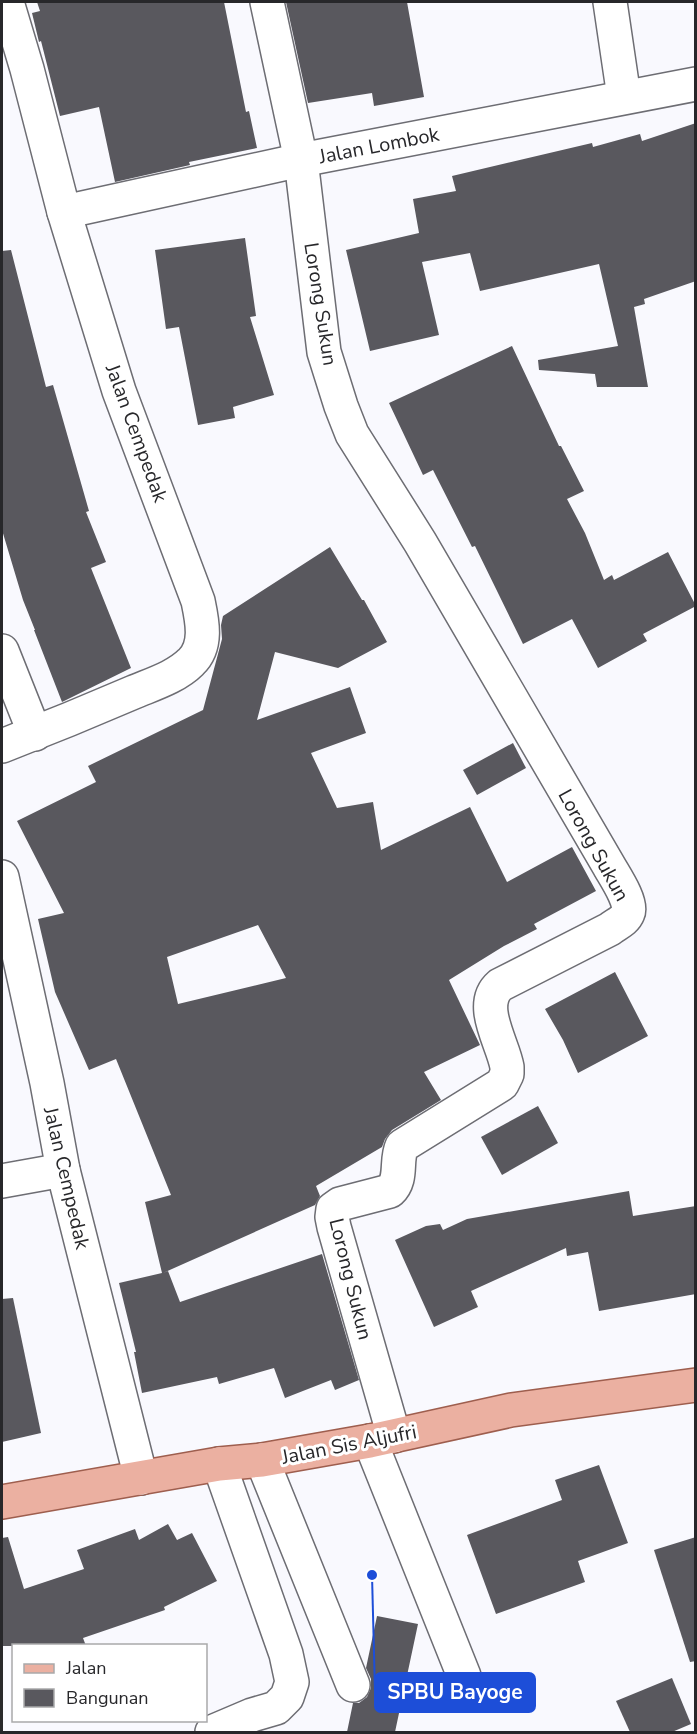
<svg xmlns="http://www.w3.org/2000/svg" width="697" height="1734" viewBox="0 0 697 1734" font-family="'Nunito Sans',sans-serif">
	<style>
		.building { fill: #59585e; fill-rule: evenodd }
		.lines { fill: none; stroke-linecap: round; stroke-linejoin: round }
		.minor-casing { stroke: #6d6d73; stroke-width: 36 }
		.major-casing { stroke: #9e5e4e; stroke-width: 36 }
		.minor { stroke: #fff; stroke-width: 33 }
		.major { stroke: #ebb0a1; stroke-width: 33 }
		.labels { text-anchor: middle; stroke-width: 6; stroke-linejoin: round; paint-order: stroke }
		.street-label { font-size: 20px; fill: #27272a; stroke: #fff }
		.leader { fill: none; stroke: #1d4ed8; stroke-width: 2 }
		.callout-dot { fill: #1d4ed8; stroke: #fff; stroke-width: 2 }
		.callout { fill: #1d4ed8; stroke: #1d4ed8; stroke-width: 2 }
		.callout-label { font-size: 21px; text-anchor: middle; font-weight: bold; fill: #fff }
	</style>
	<rect width="100%" height="100%" fill="#f9f9fe"/>
	<g class="building">
		<path d="M 37,2 L 224,2 L 246,112 L 249,111 L 257,148 L 189,162 L 190,165 L 115,182 L 99,107 L 60,116 L 41,41 L 39,42 L 32,13 L 40,11 Z"/>
		<path d="M 286,2 L 407,2 L 424,97 L 374,106 L 372,93 L 308,103 Z"/>
		<path d="M 696,123 L 696,281 L 644,299 L 645,304 L 634,307 L 648,387 L 597,387 L 595,374 L 539,370 L 538,360 L 618,346 L 599,264 L 480,291 L 470,253 L 422,262 L 439,335 L 370,351 L 346,250 L 419,233 L 413,199 L 456,191 L 452,176 L 592,143 L 593,147 L 640,134 L 642,141 Z"/>
		<path d="M 245,238 L 256,316 L 250,317 L 274,395 L 233,407 L 235,418 L 198,425 L 179,327 L 166,329 L 155,250 Z"/>
		<path d="M 11,250 L 46,387 L 53,385 L 89,511 L 86,512 L 106,562 L 91,568 L 131,668 L 62,702 L 34,630 L 35,630 L 23,600 L 2,530 L 2,251 Z"/>
		<path d="M 512,346 L 559,446 L 561,446 L 584,491 L 567,499 L 585,533 L 604,580 L 612,575 L 614,580 L 668,552 L 696,606 L 643,634 L 647,641 L 598,668 L 572,619 L 523,644 L 475,546 L 472,547 L 433,470 L 423,475 L 389,403 Z"/>
		<path d="M 330,547 L 362,600 L 364,600 L 387,642 L 338,668 L 275,652 L 257,720 L 350,687 L 366,733 L 311,753 L 337,808 L 373,802 L 381,850 L 470,807 L 507,882 L 572,847 L 596,891 L 534,924 L 537,929 L 504,946 L 449,980 L 480,1045 L 424,1072 L 441,1100 L 392,1130 L 385,1139 L 382,1147 L 316,1186 L 320,1196 L 315,1205 L 163,1273 L 168,1271 L 180,1302 L 322,1254 L 359,1380 L 335,1390 L 331,1380 L 285,1398 L 274,1368 L 219,1384 L 217,1377 L 142,1393 L 134,1352 L 136,1352 L 119,1283 L 162,1273 L 145,1202 L 171,1195 L 116,1059 L 89,1070 L 55,992 L 38,919 L 64,913 L 17,821 L 96,782 L 88,766 L 203,710 L 222,639 L 221,625 L 223,616 ZM 258,925 L 286,978 L 178,1004 L 167,957 Z"/>
		<path d="M 513,743 L 526,768 L 477,795 L 463,770 Z"/>
		<path d="M 615,972 L 648,1036 L 578,1073 L 563,1040 L 545,1009 Z"/>
		<path d="M 538,1106 L 558,1143 L 502,1175 L 481,1137 Z"/>
		<path d="M 629,1191 L 633,1216 L 696,1206 L 696,1294 L 599,1311 L 588,1252 L 567,1256 L 566,1248 L 471,1291 L 478,1307 L 434,1327 L 395,1240 L 426,1226 L 440,1224 L 443,1230 L 467,1219 Z"/>
		<path d="M 13,1298 L 41,1433 L 2,1442 L 2,1299 Z"/>
		<path d="M 599,1465 L 628,1543 L 578,1561 L 585,1582 L 496,1614 L 467,1535 L 562,1500 L 555,1480 Z"/>
		<path d="M 168,1524 L 177,1540 L 192,1533 L 217,1581 L 164,1607 L 165,1610 L 83,1638 L 86,1646 L 2,1646 L 2,1538 L 8,1537 L 24,1589 L 84,1569 L 77,1550 L 135,1529 L 139,1540 Z"/>
		<path d="M 696,1537 L 696,1661 L 690,1662 L 654,1550 Z"/>
		<path d="M 377,1616 L 418,1624 L 395,1732 L 347,1732 L 353,1703 L 359,1703 L 367,1697 L 371,1688 L 371,1679 L 366,1668 Z"/>
		<path d="M 672,1678 L 691,1724 L 672,1732 L 630,1732 L 616,1701 Z"/>
	</g>
	<g class="lines">
		<g class="minor-casing">
			<g id="minor">
				<path d="M 267,2 L 301,160 L 324,352 L 341,406 L 352,434 L 420,542 L 609,866 C 614,875 633,903 628,913 C 625,921 616,924 610,929 L 500,985 C 477,1005 503,1043 507,1067 L 507,1074 L 502,1084 L 402,1146 C 395,1161 403,1179 390,1191 L 340,1204 L 333,1209 L 332,1217 L 334,1227 L 394,1436"/>
				<path d="M 610,2 L 624,97"/>
				<path d="M 64,212 L 301,160 L 696,84"/>
				<path d="M 2,651 L 35,734"/>
				<path d="M 2,746 C 46,729 90,711 134,692 C 153,684 176,677 191,662 C 208,646 202,620 198,601 L 119,391 L 64,212 L 27,69 L 7,2"/>
				<path d="M 2,877 L 47,1083 L 63,1170 L 141,1478"/>
				<path d="M 2,1181 L 63,1170"/>
				<path d="M 370,1441 L 464,1676"/>
				<path d="M 262,1460 L 353,1685"/>
				<path d="M 212,1732 L 252,1715 L 276,1708 L 287,1697 L 292,1682 L 286,1654 L 219,1464"/>
			</g>
		</g>
		<g class="major-casing">
			<path id="major" d="M 2,1502 L 219,1464 L 262,1460 L 370,1441 L 511,1410 L 696,1385"/>
		</g>
		<use href="#minor" class="minor"/>
		<use href="#major" class="major"/>
	</g>
	<g class="labels">
		<g class="street-label">
			<text transform="translate(379 145) rotate(-11)" y="7">Jalan Lombok</text>
			<text transform="translate(321 304) rotate(81)" y="7">Lorong Sukun</text>
			<text transform="translate(137 433) rotate(70)" y="7">Jalan Cempedak</text>
			<text transform="translate(594 845) rotate(61)" y="7">Lorong Sukun</text>
			<text transform="translate(67 1178) rotate(77)" y="7">Jalan Cempedak</text>
			<text transform="translate(351 1279) rotate(76)" y="7">Lorong Sukun</text>
			<text transform="translate(349 1444) rotate(-11)" y="7">Jalan Sis Aljufri</text>
		</g>
	</g>
	<path class="leader" d="M372 1575L375 1692"/>
	<circle class="callout-dot" cx="372" cy="1575" r="6"/>
	<rect class="callout" x="375" y="1673" width="160" height="39" rx="6"/>
	<g class="callout-label">
		<text x="455" y="1699">SPBU Bayoge</text>
	</g>
	<rect width="697" height="1734" fill="none" stroke="#27272a" stroke-width="6"/>
	<rect x="12" y="1644" width="195" height="78" fill="#ffffff" stroke="#a9a9aa" stroke-width="1.5"/>
	<rect x="24" y="1664" width="30" height="9" fill="#ebb0a1" stroke="#a9a9aa" stroke-width="1.5"/>
	<text x="66" y="1674" font-size="18" fill="#27272a">Jalan</text>
	<rect x="24" y="1689" width="30" height="18" fill="#59585e" stroke="#a9a9aa" stroke-width="1.5"/>
	<text x="66" y="1704" font-size="18" fill="#27272a">Bangunan</text>
</svg>
